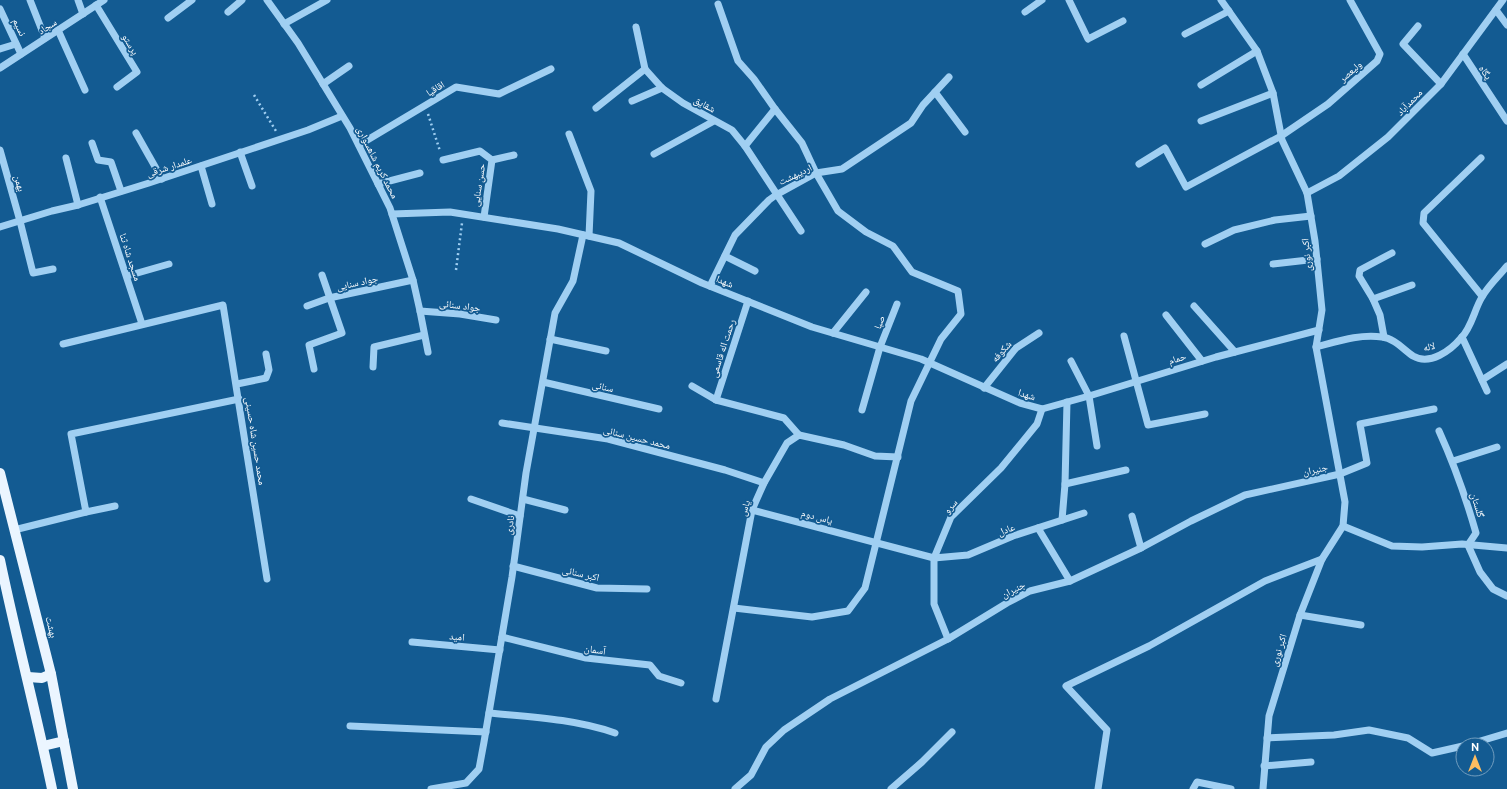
<svg xmlns="http://www.w3.org/2000/svg" width="1507" height="789" viewBox="0 0 1507 789" font-family="Ubuntu,'Noto Naskh Arabic',sans-serif">
	<style>
		.lines { fill: none; stroke-linecap: round; stroke-linejoin: round }
		.path { stroke: #a0cff2; stroke-width: 2.5; stroke-dasharray: 2 3; stroke-linecap: butt }
		.minor { stroke: #a0cff2; stroke-width: 7 }
		.major { stroke: #ebf5ff; stroke-width: 10 }
		.labels { text-anchor: middle; stroke-width: 3.5; stroke-linejoin: round; paint-order: stroke }
		.street-label { font-size: 10px; fill: #fff; stroke: #135b92 }
	</style>
	<rect width="100%" height="100%" fill="#135b92"/>
	<g class="lines">
		<g class="path">
			<path d="M 254,95 L 276,131"/>
			<path d="M 428,114 L 440,151"/>
			<path d="M 456,270 L 462,223"/>
		</g>
		<g class="minor">
			<path d="M 30,0 L 45,38"/>
			<path d="M 78,0 L 83,14"/>
			<path d="M 267,0 L 298,43 L 350,128 L 390,208 L 413,280 L 420,311 L 428,352"/>
			<path d="M 1069,0 L 1088,39 L 1123,21"/>
			<path d="M 1221,0 L 1257,51 L 1273,93 L 1282,140 L 1307,193 L 1315,241 L 1322,310 L 1316,347 L 1345,502 L 1343,526 L 1322,559 L 1300,615 L 1269,716 L 1263,789"/>
			<path d="M 718,4 L 738,61 L 754,79 L 775,109 L 802,143 L 816,173 L 838,211 L 866,232 L 893,246 L 912,272 L 958,291 L 961,314 L 941,339 L 911,401 L 865,588 L 848,611 L 812,617 L 734,608"/>
			<path d="M 96,5 L 137,72 L 117,87"/>
			<path d="M 0,9 L 21,54"/>
			<path d="M 1496,10 L 1507,25"/>
			<path d="M 228,12 L 242,0"/>
			<path d="M 1025,12 L 1042,0"/>
			<path d="M 168,18 L 192,0"/>
			<path d="M 284,24 L 327,0"/>
			<path d="M 1418,26 L 1403,44 L 1441,84"/>
			<path d="M 636,27 L 645,69 L 662,88 L 683,103 L 732,130 L 745,146 L 801,231"/>
			<path d="M 58,30 L 85,90"/>
			<path d="M 1185,34 L 1229,11"/>
			<path d="M 0,49 L 16,44"/>
			<path d="M 1463,54 L 1507,121"/>
			<path d="M 0,68 L 104,0"/>
			<path d="M 323,84 L 349,66"/>
			<path d="M 1201,85 L 1257,51"/>
			<path d="M 935,92 L 965,132"/>
			<path d="M 632,101 L 662,88"/>
			<path d="M 596,108 L 645,69"/>
			<path d="M 1201,121 L 1273,93"/>
			<path d="M 136,133 L 162,179"/>
			<path d="M 569,134 L 591,191 L 589,236"/>
			<path d="M 92,143 L 98,160 L 111,162 L 121,191"/>
			<path d="M 359,145 L 456,87 L 499,94 L 551,69"/>
			<path d="M 745,146 L 775,109"/>
			<path d="M 0,150 L 20,221 L 33,273 L 53,269"/>
			<path d="M 240,152 L 252,186"/>
			<path d="M 654,154 L 714,121"/>
			<path d="M 66,158 L 78,205"/>
			<path d="M 1481,158 L 1424,213 L 1423,223 L 1482,296"/>
			<path d="M 443,160 L 480,151 L 492,160 L 484,217"/>
			<path d="M 492,160 L 514,155"/>
			<path d="M 1139,164 L 1165,148 L 1186,187 L 1281,136 L 1328,104 L 1377,61 L 1380,54 L 1350,0"/>
			<path d="M 201,166 L 212,204"/>
			<path d="M 378,184 L 420,173"/>
			<path d="M 1307,193 L 1339,176 L 1388,137 L 1441,84 L 1503,0"/>
			<path d="M 100,197 L 142,324"/>
			<path d="M 392,214 L 450,212 L 558,229 L 619,243 L 702,283 L 812,327 L 921,359 L 1020,403 L 1042,409 L 1089,396 L 1216,357 L 1319,330"/>
			<path d="M 0,227 L 52,211 L 78,205 L 149,183 L 308,130 L 342,116"/>
			<path d="M 1205,244 L 1234,230 L 1275,220 L 1311,216"/>
			<path d="M 725,256 L 755,271"/>
			<path d="M 1273,264 L 1317,259"/>
			<path d="M 127,276 L 169,264"/>
			<path d="M 710,286 L 735,235 L 769,200 L 776,195 L 816,173 L 842,169 L 911,123 L 923,105 L 949,77"/>
			<path d="M 1373,299 L 1412,285"/>
			<path d="M 307,306 L 329,298 L 413,280"/>
			<path d="M 1194,306 L 1235,352"/>
			<path d="M 420,311 L 460,314 L 496,320"/>
			<path d="M 1166,315 L 1202,361"/>
			<path d="M 833,333 L 866,292"/>
			<path d="M 1124,336 L 1148,425 L 1205,414"/>
			<path d="M 1384,337 L 1380,315 L 1373,299 L 1359,276 L 1360,270 L 1392,253"/>
			<path d="M 1462,337 L 1487,391"/>
			<path d="M 550,339 L 606,351"/>
			<path d="M 63,344 L 223,305 L 267,579"/>
			<path d="M 1316,347 C 1339,341 1359,334 1382,337 C 1394,338 1404,350 1413,356 C 1430,366 1451,350 1461,338 C 1472,327 1474,310 1482,297 C 1488,286 1499,276 1507,266"/>
			<path d="M 1071,361 L 1089,396 L 1097,446"/>
			<path d="M 373,367 L 374,347 L 424,335"/>
			<path d="M 314,369 L 309,345 L 342,333 L 322,275"/>
			<path d="M 1482,380 L 1507,364"/>
			<path d="M 543,382 L 659,409"/>
			<path d="M 237,384 L 266,378 L 269,370 L 266,354"/>
			<path d="M 692,386 L 716,400 L 784,418 L 799,435"/>
			<path d="M 984,388 L 1016,348 L 1039,333"/>
			<path d="M 716,400 L 748,301"/>
			<path d="M 1067,402 L 1065,484 L 1126,470"/>
			<path d="M 862,410 L 880,347 L 897,304"/>
			<path d="M 502,423 L 608,439 L 725,470 L 764,483"/>
			<path d="M 1439,431 C 1454,464 1466,498 1476,533 L 1468,545 L 1480,572 L 1493,589 L 1507,596"/>
			<path d="M 1453,461 L 1497,447"/>
			<path d="M 471,499 L 520,516"/>
			<path d="M 523,499 L 565,510"/>
			<path d="M 115,506 L 86,512 L 71,434 L 239,399"/>
			<path d="M 752,510 L 934,558 L 968,555 L 1013,536 L 1084,513"/>
			<path d="M 1132,516 L 1141,548"/>
			<path d="M 1062,520 L 1065,484"/>
			<path d="M 1343,526 L 1392,546 L 1422,547 L 1462,544 L 1507,548"/>
			<path d="M 1038,528 L 1070,581"/>
			<path d="M 14,530 L 86,512"/>
			<path d="M 513,566 L 597,588 L 647,589"/>
			<path d="M 1300,615 L 1361,625"/>
			<path d="M 502,637 L 586,658 L 650,665 L 659,676 L 681,683"/>
			<path d="M 948,639 L 934,604 L 934,558 L 951,517 L 1001,468 L 1037,424 L 1042,409"/>
			<path d="M 412,642 L 500,650"/>
			<path d="M 716,699 L 752,510 L 764,483 L 787,443 L 799,435 L 844,445 L 875,456 L 898,457"/>
			<path d="M 489,713 C 531,717 575,719 615,733"/>
			<path d="M 350,726 L 486,732"/>
			<path d="M 1267,738 L 1334,735 L 1369,730 L 1408,738 L 1432,753 L 1463,746"/>
			<path d="M 1467,745 L 1507,733"/>
			<path d="M 1264,766 L 1311,762"/>
			<path d="M 431,789 L 466,783 L 479,769 L 484,742 L 512,577 L 526,473 L 555,313 L 573,281 L 583,235"/>
			<path d="M 735,789 L 751,775 L 766,747 L 784,730 L 830,699 L 948,639 L 1007,603 L 1030,591 L 1070,581 L 1141,548 L 1191,521 L 1245,495 L 1340,474 L 1367,463 L 1360,424 L 1434,409"/>
			<path d="M 891,789 L 922,762 L 952,732"/>
			<path d="M 1098,789 L 1107,730 L 1066,686 L 1149,646 L 1265,581 L 1322,559"/>
			<path d="M 1193,789 L 1197,782 L 1231,789"/>
		</g>
		<g class="major">
			<path d="M 0,473 L 51,674 L 73,789"/>
			<path d="M 0,560 C 16,637 36,712 52,789"/>
			<path d="M 28,677 L 42,678 L 51,674"/>
			<path d="M 43,746 L 64,741"/>
		</g>
	</g>
	<g class="labels">
		<g class="street-label">
			<text transform="translate(47 26) rotate(-33)" y="4">سجاد</text>
			<text transform="translate(20 27) rotate(65)" y="4">نسیم</text>
			<text transform="translate(131 44) rotate(59)" y="4">پرستو</text>
			<text transform="translate(1350 71) rotate(-41)" y="4">ولیعصر</text>
			<text transform="translate(1486 72) rotate(56)" y="4">پگاه</text>
			<text transform="translate(435 88) rotate(-31)" y="4">اقاقیا</text>
			<text transform="translate(1409 102) rotate(-46)" y="4">محمدآباد</text>
			<text transform="translate(705 104) rotate(29)" y="4">شقایق</text>
			<text transform="translate(378 162) rotate(63)" y="4">محمد کریم شاهسواری</text>
			<text transform="translate(169 166) rotate(-18)" y="4">علمدار شرقی</text>
			<text transform="translate(795 174) rotate(-26)" y="4">اردیبهشت</text>
			<text transform="translate(20 183) rotate(74)" y="4">بهمن</text>
			<text transform="translate(478 185) rotate(-81)" y="4">حسن سنايی</text>
			<text transform="translate(1306 255) rotate(-96)" y="4">اکبر نوری</text>
			<text transform="translate(131 257) rotate(72)" y="4">مسجد شاه ثنا</text>
			<text transform="translate(725 281) rotate(22)" y="4">شهدا</text>
			<text transform="translate(357 282) rotate(-12)" y="4">جواد سنایی</text>
			<text transform="translate(460 305) rotate(7)" y="4">جواد سنائی</text>
			<text transform="translate(879 322) rotate(-69)" y="4">صبا</text>
			<text transform="translate(1429 346) rotate(-12)" y="4">لاله</text>
			<text transform="translate(722 348) rotate(-72)" y="4">رحمت اله قاسمی</text>
			<text transform="translate(1001 351) rotate(-48)" y="4">شکوفه</text>
			<text transform="translate(1177 358) rotate(-18)" y="4">حمام</text>
			<text transform="translate(603 386) rotate(13)" y="4">سنائی</text>
			<text transform="translate(1027 394) rotate(17)" y="4">شهدا</text>
			<text transform="translate(637 437) rotate(14)" y="4">محمد حسین سنائی</text>
			<text transform="translate(256 441) rotate(81)" y="4">محمد حسین شاه حسینی</text>
			<text transform="translate(1315 469) rotate(-12)" y="4">جنیران</text>
			<text transform="translate(1478 505) rotate(73)" y="4">گلستان</text>
			<text transform="translate(950 506) rotate(-49)" y="4">سرو</text>
			<text transform="translate(744 508) rotate(-73)" y="4">یاس</text>
			<text transform="translate(817 516) rotate(15)" y="4">یاس دوم</text>
			<text transform="translate(509 525) rotate(-82)" y="4">نادری</text>
			<text transform="translate(1006 529) rotate(-21)" y="4">عادل</text>
			<text transform="translate(581 573) rotate(13)" y="4">اکبر سنائی</text>
			<text transform="translate(1013 589) rotate(-27)" y="4">جنیران</text>
			<text transform="translate(52 627) rotate(76)" y="4">بهشت</text>
			<text transform="translate(457 636) rotate(5)" y="4">امید</text>
			<text transform="translate(595 649) rotate(8)" y="4">آسمان</text>
			<text transform="translate(1278 650) rotate(-73)" y="4">اکبر نوری</text>
		</g>
	</g>
	<g transform="translate(1475 757)"><circle r="19" fill="#135b92" stroke="#719dbe"/>
	<path d="M0-3L7 15L0 10L-7 15Z" fill="#ffbd61"/>
	<text y="-6" font-size="11" font-weight="bold" text-anchor="middle" fill="#ffffff">N</text>
	</g>
</svg>
